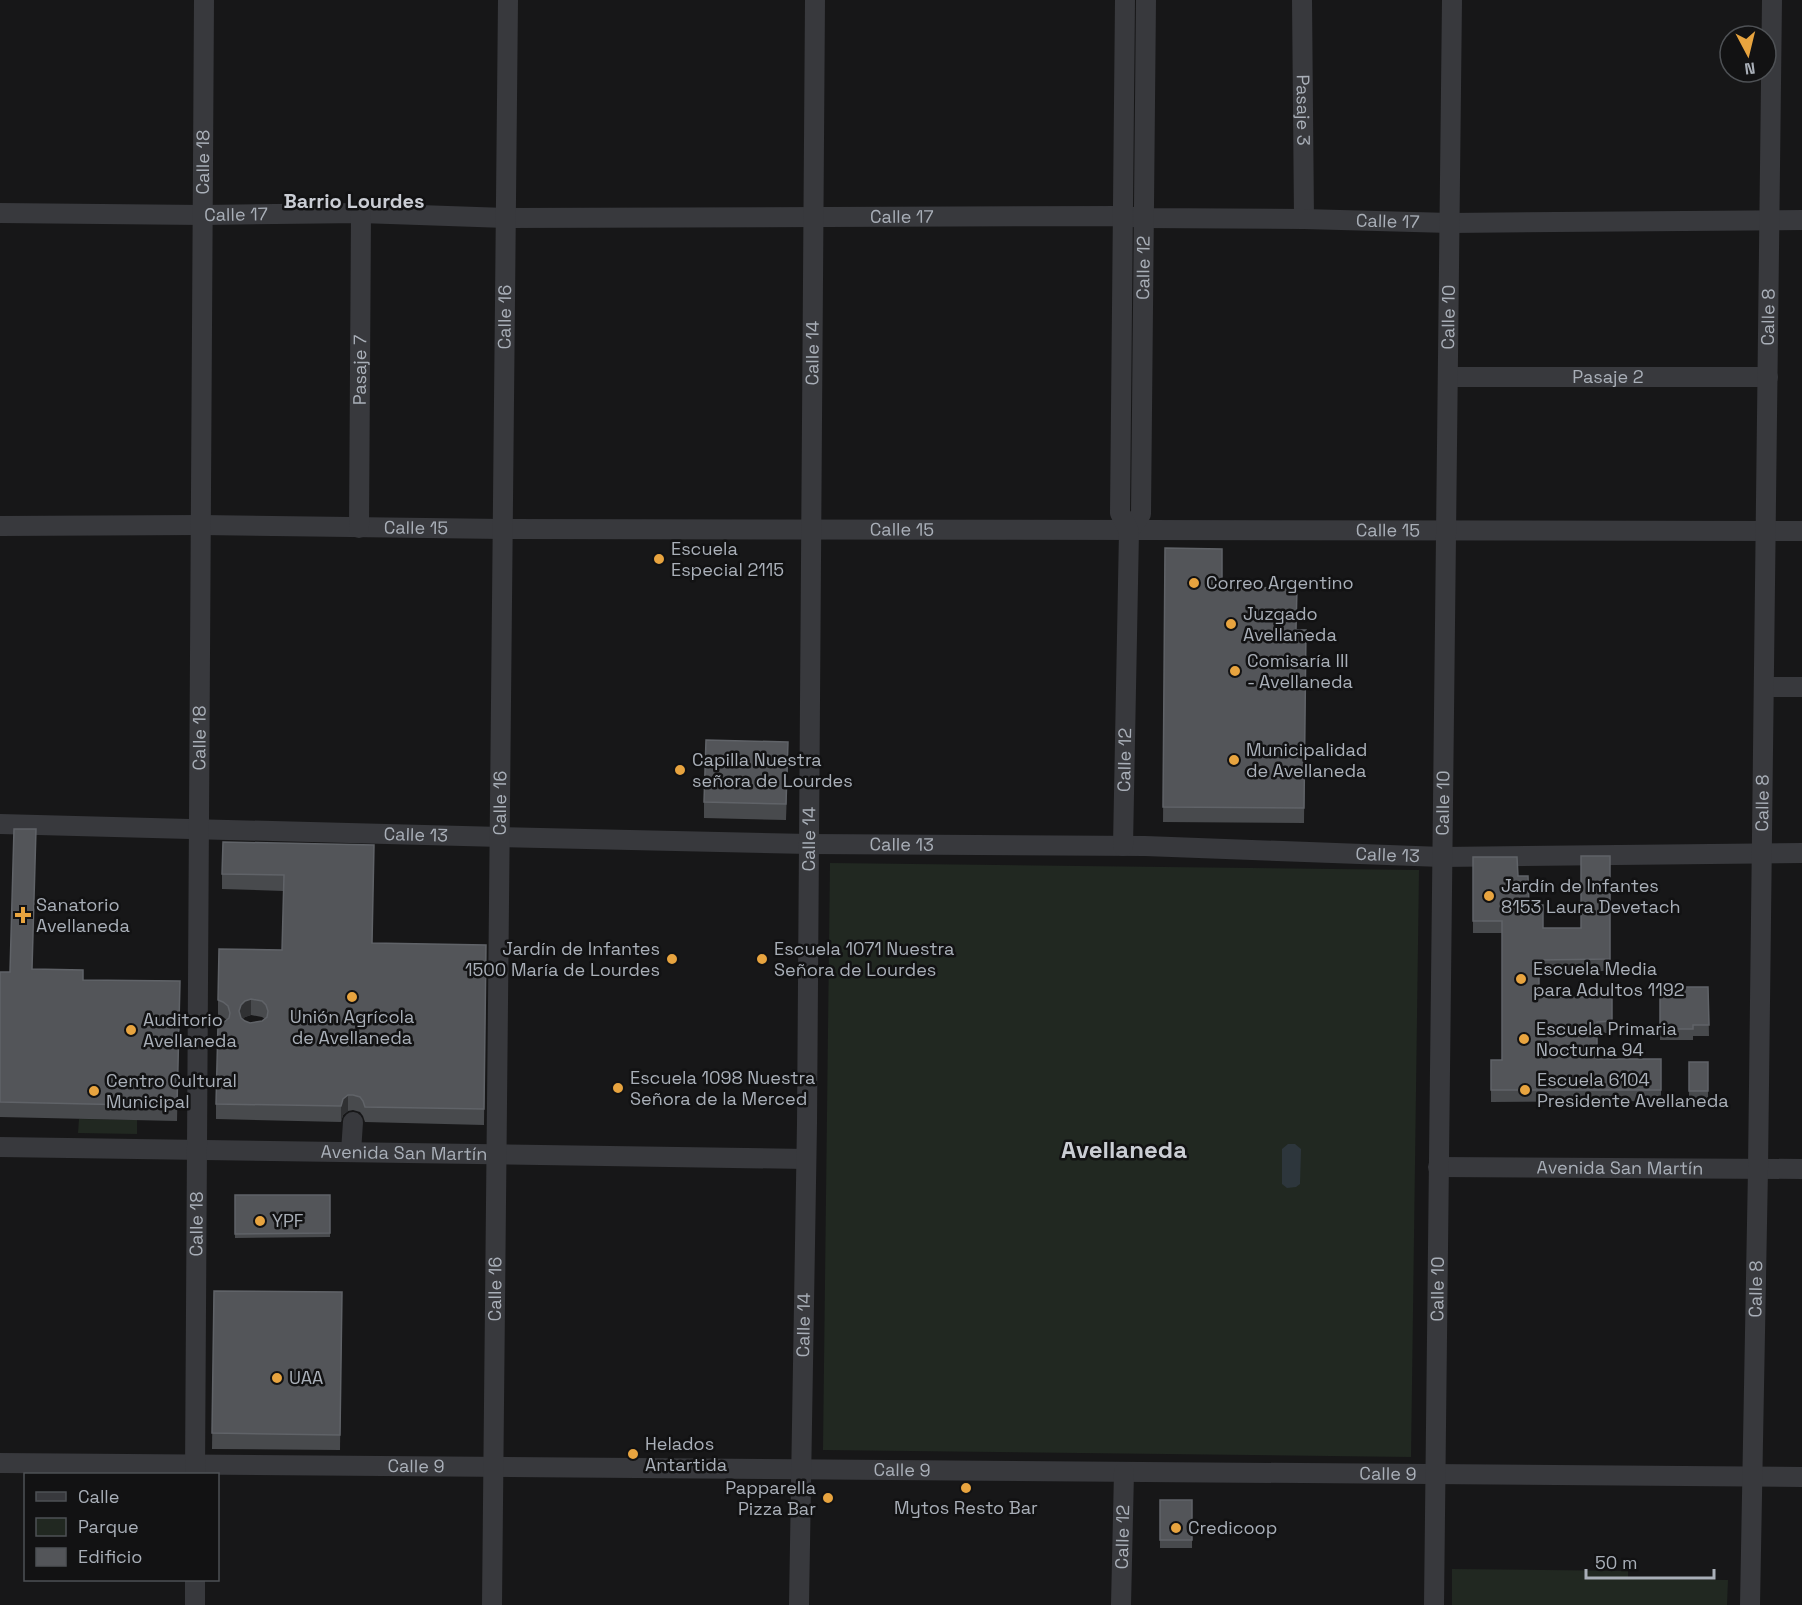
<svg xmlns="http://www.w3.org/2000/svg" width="1802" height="1605" viewBox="0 0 1802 1605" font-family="'Space Grotesk',sans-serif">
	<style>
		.green { fill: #212821 }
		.water { fill: #2d363c }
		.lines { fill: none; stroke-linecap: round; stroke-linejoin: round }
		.minor { stroke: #38393d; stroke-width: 20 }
		.wall { fill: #484a4d; fill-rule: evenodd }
		.shaded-wall { fill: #303133 }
		.building { fill: #535559; stroke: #606368; stroke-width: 1.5; fill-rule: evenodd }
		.poi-dot { fill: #e8a43f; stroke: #121213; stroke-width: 2 }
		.labels { text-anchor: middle; stroke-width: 5; stroke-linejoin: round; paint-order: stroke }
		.street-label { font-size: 18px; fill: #a9afb8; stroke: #121213 }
		.poi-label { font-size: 18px; fill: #a9afb8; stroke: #121213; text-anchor: start }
		.neighbourhood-label { font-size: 20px; font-weight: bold; fill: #cacdd4; stroke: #121213 }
		.district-label { font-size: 24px; font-weight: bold; fill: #cacdd4; stroke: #121213 }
	</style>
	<rect width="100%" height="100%" fill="#171718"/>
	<g class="green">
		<path d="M 830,863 L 1419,870 L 1411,1457 L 823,1450 Z"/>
		<path d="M 79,1119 L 137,1120 L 137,1134 L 78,1133 Z"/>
		<path d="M 1452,1569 L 1628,1571 L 1628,1579 L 1728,1580 L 1727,1605 L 1452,1605 Z"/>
	</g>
	<path class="water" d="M 1288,1144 L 1295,1144 L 1301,1149 L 1300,1184 L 1296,1187 L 1287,1188 L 1282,1184 L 1282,1149 Z"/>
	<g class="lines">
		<g class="minor">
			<path id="s1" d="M 1302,0 L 1304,219"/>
			<path id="s2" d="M 0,213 L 203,215 L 361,213 L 506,218 L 1123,216 L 1143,218 L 1304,219 L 1450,223 L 1802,220"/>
			<path id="s3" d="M 1449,377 L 1768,377"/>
			<path id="s4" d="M 0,526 L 201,525 L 503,529 L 1802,531"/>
			<path id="s5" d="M 359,528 L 361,213"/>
			<path id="s6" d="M 1129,531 L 1141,514 L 1146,0"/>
			<path d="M 1765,687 L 1802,687"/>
			<path id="s7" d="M 0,824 L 501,837 L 809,844 L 1145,846 L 1442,857 L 1802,853"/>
			<path id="s8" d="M 1123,846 L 1129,531 L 1120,513 L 1125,0"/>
			<path id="s9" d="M 0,1147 L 806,1159"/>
			<path d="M 351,1152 L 353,1122"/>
			<path id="s10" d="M 1438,1167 L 1802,1169"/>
			<path id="s11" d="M 0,1463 L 1802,1477"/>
			<path id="s12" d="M 195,1474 L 204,0"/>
			<path d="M 195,1605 L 195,1580"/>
			<path id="s13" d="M 492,1605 L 508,0"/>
			<path id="s14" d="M 799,1605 L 807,1123 L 815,0"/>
			<path id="s15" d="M 1121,1605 L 1124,1472"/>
			<path id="s16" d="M 1434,1605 L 1452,0"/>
			<path id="s17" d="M 1750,1605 L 1758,1169 L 1772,0"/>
		</g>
	</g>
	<g class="wall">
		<path d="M 1165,548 L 1222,587 L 1296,630 L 1306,630 L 1304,823 L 1163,822 Z"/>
		<path d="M 788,757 L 786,820 L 704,818 L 704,802 Z"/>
		<path d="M 374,845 L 372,943 L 486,945 L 484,1125 L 365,1122 L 363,1116 L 360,1112 L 353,1110 L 348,1111 L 343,1115 L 341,1122 L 216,1119 L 216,1104 L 224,1022 L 227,1020 L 223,1017 L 218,1016 L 218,1000 L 282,950 L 284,891 L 222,889 L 222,874 ZM 251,1015 L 262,1017 L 265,1019 L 262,1021 L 250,1023 L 245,1021 L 242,1019 L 245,1017 Z"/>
		<path d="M 1610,856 L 1610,971 L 1539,971 L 1539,997 L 1612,997 L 1612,1033 L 1597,1033 L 1597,1059 L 1661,1059 L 1661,1101 L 1491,1102 L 1491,1060 L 1502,1060 L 1502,933 L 1473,933 L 1473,857 L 1518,876 L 1529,905 L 1543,928 L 1581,928 Z"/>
		<path d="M 33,969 L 83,980 L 180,981 L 177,1121 L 0,1117 L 0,972 L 10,972 Z"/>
		<path d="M 1660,987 L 1708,987 L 1709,1036 L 1693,1036 L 1693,1040 L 1660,1040 Z"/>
		<rect x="1689" y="1062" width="19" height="37"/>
		<path d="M 235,1195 L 330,1195 L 330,1237 L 235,1238 Z"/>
		<path d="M 214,1291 L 342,1292 L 340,1450 L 212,1449 Z"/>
		<rect x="1160" y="1500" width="32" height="48"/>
	</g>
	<g class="shaded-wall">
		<path d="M 251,999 L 251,1015 L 245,1017 L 241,1021 L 239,1011 L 241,1005 L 245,1001 Z"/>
		<path d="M 348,1095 L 348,1111 L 343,1115 L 341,1122 L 341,1106 L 343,1099 Z"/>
	</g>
	<g class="building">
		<path d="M 1165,548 L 1222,549 L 1222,587 L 1297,588 L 1296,630 L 1306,630 L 1304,808 L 1163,807 Z"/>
		<path d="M 706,740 L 788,742 L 786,804 L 704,802 Z"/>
		<path d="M 14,829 L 36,829 L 32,969 L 83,970 L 83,980 L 180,981 L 177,1106 L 0,1102 L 0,972 L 10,972 Z"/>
		<path d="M 223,842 L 374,845 L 372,943 L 486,945 L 484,1109 L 365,1107 L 363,1101 L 360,1097 L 353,1095 L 348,1095 L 343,1099 L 341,1106 L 216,1104 L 218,1024 L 224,1022 L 229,1018 L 230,1013 L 228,1006 L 223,1002 L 218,1000 L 219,949 L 282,950 L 284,875 L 222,874 ZM 251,999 L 262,1001 L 266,1005 L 268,1011 L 267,1017 L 262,1021 L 250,1023 L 245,1021 L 241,1018 L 239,1011 L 241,1005 L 245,1001 Z"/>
		<path d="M 1581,856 L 1610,856 L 1610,959 L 1539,960 L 1539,997 L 1612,997 L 1612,1021 L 1597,1022 L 1597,1059 L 1661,1059 L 1661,1090 L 1491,1090 L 1491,1060 L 1502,1060 L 1502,921 L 1473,921 L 1473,857 L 1517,857 L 1518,876 L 1528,876 L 1529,905 L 1543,905 L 1543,928 L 1581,928 Z"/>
		<path d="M 1660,987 L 1708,987 L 1709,1025 L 1693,1025 L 1693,1029 L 1660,1029 Z"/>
		<rect x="1689" y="1062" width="19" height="29"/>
		<path d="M 235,1195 L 330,1195 L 330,1233 L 235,1234 Z"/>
		<path d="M 214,1291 L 342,1292 L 340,1435 L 212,1433 Z"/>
		<rect x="1160" y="1500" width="32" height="40"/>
	</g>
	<g class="poi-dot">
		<circle cx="659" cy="559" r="6"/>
		<circle cx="1194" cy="583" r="6"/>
		<circle cx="1231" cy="624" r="6"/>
		<circle cx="1235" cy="671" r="6"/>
		<circle cx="1234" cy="760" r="6"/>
		<circle cx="680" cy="770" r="6"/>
		<circle cx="1489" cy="896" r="6"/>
		<path d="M20 906h6v6h6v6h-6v6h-6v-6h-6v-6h6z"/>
		<circle cx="672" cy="959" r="6"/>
		<circle cx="762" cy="959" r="6"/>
		<circle cx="1521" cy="979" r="6"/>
		<circle cx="352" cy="997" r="6"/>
		<circle cx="131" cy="1030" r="6"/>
		<circle cx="1524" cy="1039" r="6"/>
		<circle cx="618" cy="1088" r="6"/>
		<circle cx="1525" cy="1090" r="6"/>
		<circle cx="94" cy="1091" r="6"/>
		<circle cx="260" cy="1221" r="6"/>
		<circle cx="277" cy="1378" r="6"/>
		<circle cx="633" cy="1454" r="6"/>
		<circle cx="966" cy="1488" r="6"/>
		<circle cx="828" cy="1498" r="6"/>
		<circle cx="1176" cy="1528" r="6"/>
	</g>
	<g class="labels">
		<g class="street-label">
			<text dy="6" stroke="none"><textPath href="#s1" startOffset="110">Pasaje 3</textPath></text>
			<text dy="6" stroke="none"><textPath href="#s12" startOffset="1312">Calle 18</textPath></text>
			<text dy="6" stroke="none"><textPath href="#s2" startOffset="236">Calle 17</textPath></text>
			<text dy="6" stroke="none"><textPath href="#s2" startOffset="902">Calle 17</textPath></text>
			<text dy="6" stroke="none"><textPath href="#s2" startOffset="1388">Calle 17</textPath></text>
			<text dy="6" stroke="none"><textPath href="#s6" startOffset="267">Calle 12</textPath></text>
			<text dy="6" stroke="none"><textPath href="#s13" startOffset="1288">Calle 16</textPath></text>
			<text dy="6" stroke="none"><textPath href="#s16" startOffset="1288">Calle 10</textPath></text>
			<text dy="6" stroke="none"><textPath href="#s17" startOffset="1288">Calle 8</textPath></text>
			<text dy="6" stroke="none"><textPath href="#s14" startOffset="1252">Calle 14</textPath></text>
			<text dy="6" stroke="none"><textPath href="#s5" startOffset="158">Pasaje 7</textPath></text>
			<text dy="6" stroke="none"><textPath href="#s3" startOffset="159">Pasaje 2</textPath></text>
			<text dy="6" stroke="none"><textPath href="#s4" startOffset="416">Calle 15</textPath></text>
			<text dy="6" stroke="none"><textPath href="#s4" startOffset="902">Calle 15</textPath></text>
			<text dy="6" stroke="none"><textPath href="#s4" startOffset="1388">Calle 15</textPath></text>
			<text dy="6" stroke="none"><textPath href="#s12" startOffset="736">Calle 18</textPath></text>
			<text dy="6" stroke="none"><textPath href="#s8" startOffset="86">Calle 12</textPath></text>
			<text dy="6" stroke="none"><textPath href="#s13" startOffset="802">Calle 16</textPath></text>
			<text dy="6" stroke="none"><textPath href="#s16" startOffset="802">Calle 10</textPath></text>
			<text dy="6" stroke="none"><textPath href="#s17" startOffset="802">Calle 8</textPath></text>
			<text dy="6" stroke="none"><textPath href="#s7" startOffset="416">Calle 13</textPath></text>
			<text dy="6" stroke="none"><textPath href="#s14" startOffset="766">Calle 14</textPath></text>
			<text dy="6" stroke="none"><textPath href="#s7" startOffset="902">Calle 13</textPath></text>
			<text dy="6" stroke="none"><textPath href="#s7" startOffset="1388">Calle 13</textPath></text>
			<text dy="6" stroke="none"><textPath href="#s9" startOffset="404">Avenida San Martín</textPath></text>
			<text dy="6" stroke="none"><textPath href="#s10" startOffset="182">Avenida San Martín</textPath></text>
			<text dy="6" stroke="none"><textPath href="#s12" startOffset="250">Calle 18</textPath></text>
			<text dy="6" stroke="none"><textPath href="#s13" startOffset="316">Calle 16</textPath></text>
			<text dy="6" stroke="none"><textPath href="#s16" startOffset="316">Calle 10</textPath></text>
			<text dy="6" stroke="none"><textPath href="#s17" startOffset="316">Calle 8</textPath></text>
			<text dy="6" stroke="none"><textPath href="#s14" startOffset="280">Calle 14</textPath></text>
			<text dy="6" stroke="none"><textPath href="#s11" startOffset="416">Calle 9</textPath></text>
			<text dy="6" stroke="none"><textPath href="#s11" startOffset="902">Calle 9</textPath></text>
			<text dy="6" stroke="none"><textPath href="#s11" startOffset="1388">Calle 9</textPath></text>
			<text dy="6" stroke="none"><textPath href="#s15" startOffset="68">Calle 12</textPath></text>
		</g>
		<g class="poi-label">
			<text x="671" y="555">Escuela<tspan x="671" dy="21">Especial 2115</tspan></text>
			<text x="1206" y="589">Correo Argentino</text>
			<text x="1243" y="620">Juzgado<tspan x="1243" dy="21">Avellaneda</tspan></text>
			<text x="1247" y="667">Comisaría III<tspan x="1247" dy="21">- Avellaneda</tspan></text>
			<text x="1246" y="756">Municipalidad<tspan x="1246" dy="21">de Avellaneda</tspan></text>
			<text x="692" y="766">Capilla Nuestra<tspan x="692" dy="21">señora de Lourdes</tspan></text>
			<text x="1501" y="892">Jardín de Infantes<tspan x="1501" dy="21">8153 Laura Devetach</tspan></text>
			<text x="36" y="911">Sanatorio<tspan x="36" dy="21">Avellaneda</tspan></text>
			<text x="660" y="955" text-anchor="end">Jardín de Infantes<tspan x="660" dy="21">1500 María de Lourdes</tspan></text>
			<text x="774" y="955">Escuela 1071 Nuestra<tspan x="774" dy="21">Señora de Lourdes</tspan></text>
			<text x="1533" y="975">Escuela Media<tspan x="1533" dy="21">para Adultos 1192</tspan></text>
			<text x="352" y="1023" text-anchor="middle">Unión Agrícola<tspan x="352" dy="21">de Avellaneda</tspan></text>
			<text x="143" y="1026">Auditorio<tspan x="143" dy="21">Avellaneda</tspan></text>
			<text x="1536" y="1035">Escuela Primaria<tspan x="1536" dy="21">Nocturna 94</tspan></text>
			<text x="630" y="1084">Escuela 1098 Nuestra<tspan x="630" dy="21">Señora de la Merced</tspan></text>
			<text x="1537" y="1086">Escuela 6104<tspan x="1537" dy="21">Presidente Avellaneda</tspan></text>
			<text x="106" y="1087">Centro Cultural<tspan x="106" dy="21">Municipal</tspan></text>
			<text x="272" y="1227">YPF</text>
			<text x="289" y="1384">UAA</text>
			<text x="645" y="1450">Helados<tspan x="645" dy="21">Antartida</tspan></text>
			<text x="816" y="1494" text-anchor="end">Papparella<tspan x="816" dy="21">Pizza Bar</tspan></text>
			<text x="966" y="1514" text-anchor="middle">Mytos Resto Bar</text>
			<text x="1188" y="1534">Credicoop</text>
		</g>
		<g class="neighbourhood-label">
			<text x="354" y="208">Barrio Lourdes</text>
		</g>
		<g class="district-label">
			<text x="1124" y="1158">Avellaneda</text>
		</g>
	</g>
	<rect x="24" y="1473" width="195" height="108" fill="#121213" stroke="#4e5155" stroke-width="1.5"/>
	<rect x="36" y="1492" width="30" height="9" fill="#38393d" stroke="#4e5155" stroke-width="1.5"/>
	<text x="78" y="1503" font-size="18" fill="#a9afb8">Calle</text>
	<rect x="36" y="1518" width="30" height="18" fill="#212821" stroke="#4e5155" stroke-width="1.5"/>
	<text x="78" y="1533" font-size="18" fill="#a9afb8">Parque</text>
	<rect x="36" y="1548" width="30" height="18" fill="#535559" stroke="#4e5155" stroke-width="1.5"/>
	<text x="78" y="1563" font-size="18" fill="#a9afb8">Edificio</text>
	<g transform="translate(1748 54) rotate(173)"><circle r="28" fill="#121213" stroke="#4e5155" stroke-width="1.5"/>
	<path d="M0-4.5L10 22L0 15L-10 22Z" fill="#e8a43f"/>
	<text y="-9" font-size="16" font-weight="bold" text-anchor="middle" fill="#a9afb8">N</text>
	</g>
	<path d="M1586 1569v9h128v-9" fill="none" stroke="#a9afb8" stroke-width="3"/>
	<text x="1595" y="1569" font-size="18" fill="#a9afb8" stroke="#121213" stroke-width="4.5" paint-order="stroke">50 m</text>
</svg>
